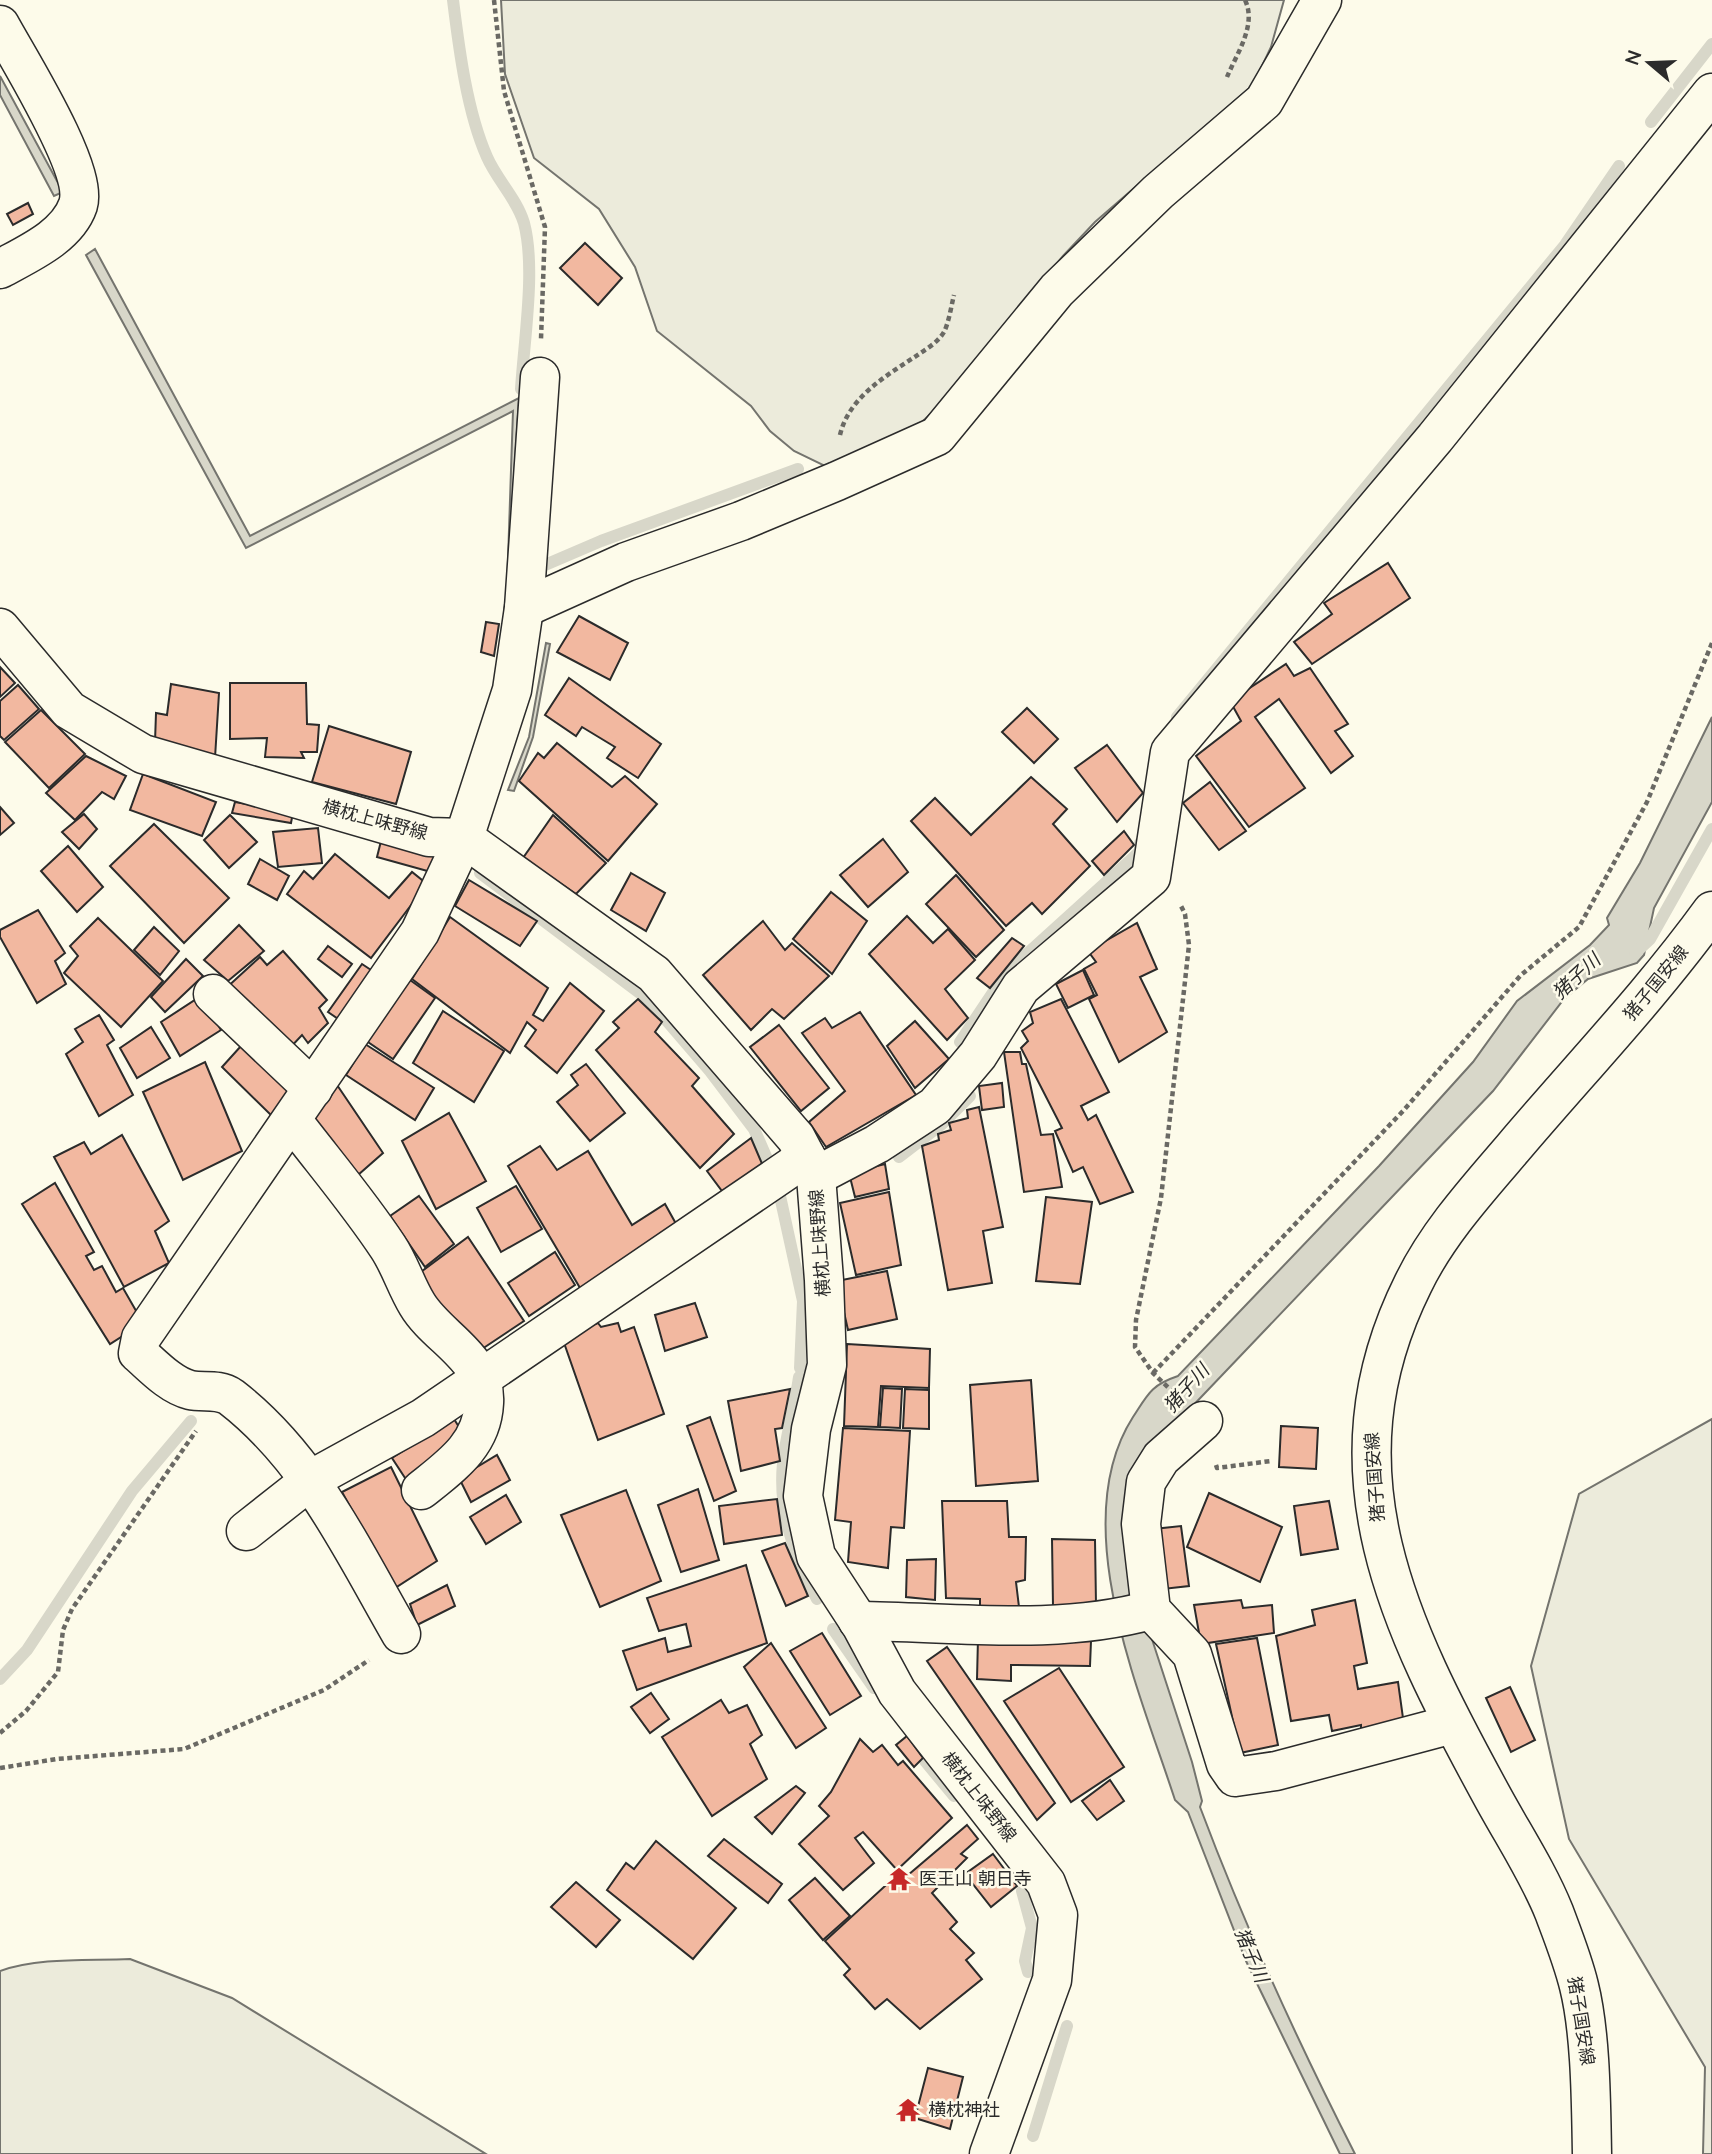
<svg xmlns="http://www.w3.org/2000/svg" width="1712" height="2154" viewBox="0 0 1712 2154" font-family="'Nunito Sans','Noto Sans JP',sans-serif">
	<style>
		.green { fill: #ecebdb; stroke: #74746e; stroke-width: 2 }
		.water { fill: #d8d7c9; stroke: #74746e; stroke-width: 2 }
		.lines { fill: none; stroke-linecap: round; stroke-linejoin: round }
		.stream { stroke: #d8d7c9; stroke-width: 12 }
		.building { fill: #f2b8a0; stroke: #2b2b2b; stroke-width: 2 }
		.minor-casing { stroke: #2b2b2b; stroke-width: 41 }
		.secondary-casing { stroke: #2b2b2b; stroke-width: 41 }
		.path { stroke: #6a6964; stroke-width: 4.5; stroke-dasharray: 5 3.5; stroke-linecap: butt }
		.minor { stroke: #fdfbea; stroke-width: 38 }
		.secondary { stroke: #fdfbea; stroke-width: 38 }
		.labels { text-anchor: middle; stroke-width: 5; stroke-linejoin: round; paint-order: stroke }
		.street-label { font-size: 18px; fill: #2b2b2b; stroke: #fdfbea }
		.poi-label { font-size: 18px; fill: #2b2b2b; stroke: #fdfbea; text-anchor: start }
		.water-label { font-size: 19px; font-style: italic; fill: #2b2b2b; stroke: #fdfbea }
	</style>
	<rect width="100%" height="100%" fill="#fdfbea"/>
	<g class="green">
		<path d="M 501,0 L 1284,0 L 1271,47 L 1253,85 L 1095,222 L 1063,256 L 946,399 L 922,422 L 827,467 L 794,451 L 770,431 L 751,406 L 657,331 L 635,267 L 599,209 L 534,158 L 505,74 Z"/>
		<path d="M 1712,1419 L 1712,2154 L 1703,2154 L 1705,2067 L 1569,1839 L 1531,1666 L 1579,1494 Z"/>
		<path d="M 130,1959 L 232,1998 L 486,2154 L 0,2154 L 0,1971 C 40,1957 88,1961 130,1959 Z"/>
	</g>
	<g class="water">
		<path d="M 0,76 L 63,192 L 54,196 L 0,95 Z"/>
		<path d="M 95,249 L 250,536 L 519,398 L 507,589 L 513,411 L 246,548 L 86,255 Z"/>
		<path d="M 546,643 L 550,644 L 533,737 L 514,791 L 508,790 L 529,737 Z"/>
		<path d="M 1712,717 L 1712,802 L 1654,908 L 1644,955 L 1637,963 L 1588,979 L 1564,999 L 1493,1091 L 1164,1436 L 1148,1627 L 1192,1762 L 1202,1801 L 1200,1807 C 1245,1927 1297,2040 1355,2154 L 1340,2154 L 1246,1961 L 1188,1812 L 1175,1800 C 1140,1692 1065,1523 1133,1417 C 1148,1394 1151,1385 1178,1376 L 1379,1166 L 1473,1062 L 1517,1001 L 1590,945 L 1609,925 L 1607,918 L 1640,863 Z"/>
	</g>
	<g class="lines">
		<g class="stream">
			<path d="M 453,0 C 459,49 467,112 487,157 C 497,180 517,199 524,223 C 536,268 524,340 521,389"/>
			<path d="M 1651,122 L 1712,44"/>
			<path d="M 545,565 L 601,541 L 798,469"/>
			<path d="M 1177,717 L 1565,245 L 1619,166"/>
			<path d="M 480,873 L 649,1000 L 710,1071 L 754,1129 L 771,1168"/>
			<path d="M 1635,953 L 1650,939 L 1712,829"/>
			<path d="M 960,1042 L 1006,973 L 1134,857 L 1140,851 L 1140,843"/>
			<path d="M 899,1157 L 942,1124 L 970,1096"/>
			<path d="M 780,1196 L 803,1301 L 800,1368"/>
			<path d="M 799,1377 C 795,1406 786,1434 783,1463 C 778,1514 795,1555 817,1599"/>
			<path d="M 833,1629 L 874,1688"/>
			<path d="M 0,1679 L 27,1650 L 132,1491 L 191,1421"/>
			<path d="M 925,1761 L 954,1796"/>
			<path d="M 1022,1891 L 1032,1928 L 1025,1961 L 1028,1972"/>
			<path d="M 1033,2136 L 1067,2026"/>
		</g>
	</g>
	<g class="building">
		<path d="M 28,203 L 33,214 L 13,225 L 7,214 Z"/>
		<path d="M 585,243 L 622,278 L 598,305 L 560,268 Z"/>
		<path d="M 1388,563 L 1410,598 L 1312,664 L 1294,642 L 1332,614 L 1324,603 Z"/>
		<path d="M 579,616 L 628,643 L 610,680 L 557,652 Z"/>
		<path d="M 486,622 L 499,624 L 494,656 L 481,652 Z"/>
		<path d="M 1286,664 L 1294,676 L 1310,668 L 1348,724 L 1335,731 L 1353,756 L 1331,773 L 1279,699 L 1255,717 L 1305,788 L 1249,827 L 1196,756 L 1241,721 L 1230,701 Z"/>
		<path d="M 0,667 L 15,683 L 0,697 Z"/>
		<path d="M 569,678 L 661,744 L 638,778 L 607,758 L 615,747 L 582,727 L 576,736 L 545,715 Z"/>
		<path d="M 230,683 L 306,683 L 307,724 L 319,725 L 317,752 L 301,752 L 304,758 L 265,757 L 267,738 L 230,739 Z"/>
		<path d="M 171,684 L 219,693 L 215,758 L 155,742 L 156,713 L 167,715 Z"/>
		<path d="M 18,685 L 39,709 L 4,740 L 0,736 L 0,701 Z"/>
		<path d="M 1027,708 L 1058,739 L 1034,763 L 1002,732 Z"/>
		<path d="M 41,710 L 85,754 L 49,788 L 5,742 Z"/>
		<path d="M 329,726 L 411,752 L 396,804 L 312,782 Z"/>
		<path d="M 557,743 L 612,787 L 625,776 L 657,804 L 608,861 L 519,781 L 538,753 L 544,758 Z"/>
		<path d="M 1107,745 L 1143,793 L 1117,822 L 1075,768 Z"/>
		<path d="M 86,756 L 126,776 L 114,799 L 102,792 L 75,820 L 46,793 Z"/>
		<path d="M 143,774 L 216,802 L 202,836 L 130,810 Z"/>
		<path d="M 1031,777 L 1067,809 L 1053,824 L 1090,866 L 1042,914 L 1032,903 L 1006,926 L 911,821 L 935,798 L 971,835 Z"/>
		<path d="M 1210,782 L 1246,831 L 1219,850 L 1183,803 Z"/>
		<path d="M 235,802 L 293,812 L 291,823 L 232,813 Z"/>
		<path d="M 0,807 L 14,823 L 0,835 Z"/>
		<path d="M 84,814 L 97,829 L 79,849 L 62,832 Z"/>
		<path d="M 230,815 L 257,842 L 229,868 L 204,840 Z"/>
		<path d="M 553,815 L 606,863 L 576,894 L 523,858 Z"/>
		<path d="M 154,824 L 229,898 L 184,943 L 110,866 Z"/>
		<path d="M 318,828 L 322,863 L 278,867 L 273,832 Z"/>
		<path d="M 1124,831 L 1134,845 L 1104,875 L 1092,861 Z"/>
		<path d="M 383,833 L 436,849 L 431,872 L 377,857 Z"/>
		<path d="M 883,839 L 908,872 L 868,907 L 840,875 Z"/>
		<path d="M 68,846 L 103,887 L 77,912 L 41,871 Z"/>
		<path d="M 335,854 L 389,898 L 412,872 L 427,884 L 371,958 L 287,894 L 304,871 L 313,879 Z"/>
		<path d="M 260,859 L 289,876 L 277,900 L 248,884 Z"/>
		<path d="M 631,873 L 665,893 L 646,931 L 611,910 Z"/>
		<path d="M 956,875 L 1004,930 L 976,957 L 926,904 Z"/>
		<path d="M 469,880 L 537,921 L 520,946 L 455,906 Z"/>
		<path d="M 831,892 L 867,921 L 832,974 L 793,939 Z"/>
		<path d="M 38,910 L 65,953 L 55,961 L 66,984 L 37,1003 L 0,937 L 0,930 Z"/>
		<path d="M 907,916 L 933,943 L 948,929 L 975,960 L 945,989 L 968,1018 L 947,1040 L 869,954 Z"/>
		<path d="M 450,917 L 548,988 L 533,1015 L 543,1021 L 570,983 L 604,1011 L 557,1073 L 525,1046 L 536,1030 L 527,1022 L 510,1053 L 412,979 Z"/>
		<path d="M 98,918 L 163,981 L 121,1027 L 64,973 L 78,956 L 70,946 Z"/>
		<path d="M 763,921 L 785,950 L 792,943 L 829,976 L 784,1019 L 772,1009 L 751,1030 L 703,975 Z"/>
		<path d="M 1137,923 L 1157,969 L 1140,977 L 1167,1032 L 1119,1062 L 1089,999 L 1097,995 L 1084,969 L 1096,962 L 1088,951 Z"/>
		<path d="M 239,925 L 264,951 L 228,981 L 204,960 Z"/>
		<path d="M 154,927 L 179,951 L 160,975 L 134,950 Z"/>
		<path d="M 1012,938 L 1024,946 L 990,988 L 977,978 Z"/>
		<path d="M 328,946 L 352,964 L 342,977 L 318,959 Z"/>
		<path d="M 283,951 L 327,1000 L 319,1008 L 328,1023 L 308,1043 L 302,1035 L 287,1051 L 224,990 L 260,957 L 267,965 Z"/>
		<path d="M 186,959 L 203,976 L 165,1012 L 151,997 Z"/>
		<path d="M 362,964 L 380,976 L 347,1025 L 328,1012 Z"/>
		<path d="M 1083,970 L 1094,995 L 1068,1008 L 1056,984 Z"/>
		<path d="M 410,980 L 435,998 L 393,1059 L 365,1040 Z"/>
		<path d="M 201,996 L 221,1030 L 180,1056 L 161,1022 Z"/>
		<path d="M 638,999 L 662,1022 L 655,1032 L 699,1078 L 692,1086 L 734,1134 L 700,1168 L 596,1050 L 619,1028 L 613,1022 Z"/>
		<path d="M 1061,999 L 1109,1092 L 1081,1106 L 1088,1120 L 1096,1115 L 1133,1192 L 1100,1204 L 1083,1167 L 1073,1172 L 1055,1131 L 1062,1128 L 1021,1048 L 1028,1041 L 1022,1031 L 1033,1023 L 1030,1012 Z"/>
		<path d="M 443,1011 L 504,1051 L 474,1102 L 413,1063 Z"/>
		<path d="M 860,1012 L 916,1095 L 826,1147 L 809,1122 L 845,1091 L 802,1033 L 825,1018 L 832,1028 Z"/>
		<path d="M 99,1015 L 114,1040 L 107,1045 L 133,1095 L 99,1116 L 66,1054 L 83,1042 L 75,1029 Z"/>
		<path d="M 915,1021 L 949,1059 L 915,1088 L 887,1046 Z"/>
		<path d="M 779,1025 L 829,1088 L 801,1111 L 750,1047 Z"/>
		<path d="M 151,1027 L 170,1058 L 137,1078 L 120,1048 Z"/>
		<path d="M 365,1044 L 434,1088 L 415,1120 L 346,1075 Z"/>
		<path d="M 241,1046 L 293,1095 L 274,1118 L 222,1067 Z"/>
		<path d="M 1004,1052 L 1020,1052 L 1022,1064 L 1026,1064 L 1041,1135 L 1053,1134 L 1062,1187 L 1024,1192 Z"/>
		<path d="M 205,1062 L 242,1151 L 183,1180 L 143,1092 Z"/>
		<path d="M 586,1064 L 625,1113 L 590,1141 L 557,1102 L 578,1085 L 571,1075 Z"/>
		<path d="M 331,1076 L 383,1153 L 350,1182 L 301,1119 Z"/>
		<path d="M 1002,1083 L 1004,1107 L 982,1110 L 979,1086 Z"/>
		<path d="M 979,1107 L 1003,1227 L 983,1231 L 992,1283 L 948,1290 L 922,1146 L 939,1140 L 938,1134 L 951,1130 L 949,1123 L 968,1118 L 967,1110 Z"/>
		<path d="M 449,1113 L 486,1181 L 436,1209 L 402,1141 Z"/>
		<path d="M 122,1135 L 169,1221 L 155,1231 L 169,1263 L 124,1287 L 54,1157 L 84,1142 L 91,1154 Z"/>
		<path d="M 751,1138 L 763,1166 L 725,1195 L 707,1171 Z"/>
		<path d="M 540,1146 L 557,1170 L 588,1151 L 632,1225 L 665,1204 L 680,1231 L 583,1293 L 508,1166 Z"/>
		<path d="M 885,1164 L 889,1189 L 855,1197 L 849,1173 Z"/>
		<path d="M 55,1183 L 94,1252 L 86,1256 L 94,1270 L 102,1266 L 116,1292 L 123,1288 L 143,1323 L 110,1344 L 22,1204 Z"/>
		<path d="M 516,1186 L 542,1229 L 501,1252 L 477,1208 Z"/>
		<path d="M 889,1192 L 901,1265 L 856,1275 L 840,1203 Z"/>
		<path d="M 419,1196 L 454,1244 L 425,1267 L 390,1216 Z"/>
		<path d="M 1046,1197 L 1092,1202 L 1080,1284 L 1036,1281 Z"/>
		<path d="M 468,1237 L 524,1321 L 473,1355 L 410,1280 Z"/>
		<path d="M 555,1252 L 575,1285 L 529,1316 L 508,1283 Z"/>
		<path d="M 887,1271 L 897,1319 L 848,1330 L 837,1281 Z"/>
		<path d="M 695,1303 L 707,1337 L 665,1351 L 655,1315 Z"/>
		<path d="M 598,1323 L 601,1327 L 618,1323 L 621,1332 L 634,1327 L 664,1414 L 598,1440 L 562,1337 Z"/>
		<path d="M 847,1344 L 930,1349 L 929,1388 L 881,1386 L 878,1427 L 844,1426 Z"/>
		<path d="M 1031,1380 L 1038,1481 L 976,1486 L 970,1385 Z"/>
		<path d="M 883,1388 L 902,1389 L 900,1428 L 880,1427 Z"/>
		<path d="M 790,1389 L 782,1428 L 775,1429 L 780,1461 L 741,1471 L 728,1401 Z"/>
		<path d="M 905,1389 L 929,1390 L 929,1429 L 903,1428 Z"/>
		<path d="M 710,1417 L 736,1491 L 714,1501 L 687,1426 Z"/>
		<path d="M 454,1419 L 464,1435 L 409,1484 L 392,1458 Z"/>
		<path d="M 1281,1426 L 1318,1428 L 1316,1469 L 1279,1467 Z"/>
		<path d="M 843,1428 L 910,1431 L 904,1528 L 891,1527 L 888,1568 L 848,1562 L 851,1522 L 835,1520 Z"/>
		<path d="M 497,1455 L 510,1480 L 471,1502 L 459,1478 Z"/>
		<path d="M 391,1467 L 437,1561 L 395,1588 L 342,1492 Z"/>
		<path d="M 698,1489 L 719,1560 L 681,1572 L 658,1505 Z"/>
		<path d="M 626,1490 L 661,1581 L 600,1607 L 561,1515 Z"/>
		<path d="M 1209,1493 L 1282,1527 L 1260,1582 L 1187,1547 Z"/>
		<path d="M 506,1495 L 521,1522 L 486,1544 L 470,1517 Z"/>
		<path d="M 777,1499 L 782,1535 L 724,1544 L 719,1506 Z"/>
		<path d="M 942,1501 L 1007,1501 L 1009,1537 L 1026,1537 L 1025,1580 L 1016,1582 L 1019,1607 L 980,1607 L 980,1599 L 946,1598 Z"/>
		<path d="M 1329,1501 L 1338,1549 L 1301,1555 L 1294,1506 Z"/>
		<path d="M 1181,1526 L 1189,1586 L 1163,1589 L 1154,1529 Z"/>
		<path d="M 1052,1539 L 1095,1540 L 1096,1604 L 1053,1606 Z"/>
		<path d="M 785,1543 L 808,1596 L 786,1606 L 762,1551 Z"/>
		<path d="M 936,1559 L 935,1600 L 906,1597 L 907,1560 Z"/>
		<path d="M 746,1565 L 767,1643 L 637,1690 L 623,1651 L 665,1638 L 668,1652 L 691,1646 L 686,1624 L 659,1631 L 647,1598 Z"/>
		<path d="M 447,1585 L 455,1606 L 417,1625 L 410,1604 Z"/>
		<path d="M 1241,1600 L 1243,1608 L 1272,1605 L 1274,1633 L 1201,1644 L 1194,1605 Z"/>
		<path d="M 1355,1600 L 1367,1663 L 1354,1666 L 1358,1689 L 1398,1682 L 1403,1718 L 1361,1730 L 1361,1725 L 1332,1731 L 1329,1715 L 1291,1721 L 1276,1636 L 1315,1625 L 1312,1610 Z"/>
		<path d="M 822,1633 L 861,1696 L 830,1715 L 790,1651 Z"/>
		<path d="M 978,1638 L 1091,1641 L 1090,1666 L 1011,1665 L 1011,1681 L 977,1679 Z"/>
		<path d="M 1257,1638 L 1278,1745 L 1240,1753 L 1216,1644 Z"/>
		<path d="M 771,1643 L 826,1728 L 796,1748 L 744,1667 Z"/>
		<path d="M 947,1647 L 1055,1803 L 1037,1820 L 927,1661 Z"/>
		<path d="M 1059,1668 L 1124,1767 L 1071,1802 L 1004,1701 Z"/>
		<path d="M 1510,1687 L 1535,1740 L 1511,1752 L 1486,1698 Z"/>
		<path d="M 651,1693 L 669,1719 L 650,1733 L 631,1707 Z"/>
		<path d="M 721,1700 L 729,1713 L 747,1705 L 762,1735 L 750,1744 L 767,1779 L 712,1816 L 662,1737 Z"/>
		<path d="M 907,1736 L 923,1758 L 914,1767 L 896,1745 Z"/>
		<path d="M 860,1739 L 873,1752 L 882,1745 L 898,1765 L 903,1761 L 952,1818 L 897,1870 L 863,1832 L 855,1838 L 874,1863 L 843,1890 L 799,1844 L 829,1816 L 819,1806 L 831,1792 Z"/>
		<path d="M 1110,1780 L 1124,1801 L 1097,1820 L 1082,1801 Z"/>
		<path d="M 796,1786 L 805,1793 L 772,1834 L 755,1817 Z"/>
		<path d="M 967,1825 L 978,1839 L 961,1854 L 967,1858 L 932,1893 L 957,1922 L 950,1929 L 974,1953 L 966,1960 L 982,1979 L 920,2029 L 887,1999 L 875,2009 L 844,1975 L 850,1969 L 825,1941 L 897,1875 L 901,1881 Z"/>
		<path d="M 724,1839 L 782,1884 L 768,1903 L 708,1856 Z"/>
		<path d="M 656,1841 L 736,1908 L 693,1959 L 607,1890 L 626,1863 L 634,1869 Z"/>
		<path d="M 993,1854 L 1017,1886 L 991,1907 L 965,1874 Z"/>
		<path d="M 815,1878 L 850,1916 L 823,1940 L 789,1900 Z"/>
		<path d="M 576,1882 L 620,1920 L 596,1947 L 551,1907 Z"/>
		<path d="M 928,2068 L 963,2077 L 950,2129 L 915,2118 Z"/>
	</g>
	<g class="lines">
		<g class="minor-casing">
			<g id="minor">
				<path d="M 0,25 C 19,60 89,170 78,205 C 67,237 27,254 0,269"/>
				<path d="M 524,608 L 626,562 L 741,521 L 837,481 L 937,436 L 1057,290 L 1158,192 L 1264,101 L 1322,0"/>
				<path d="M 0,628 L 69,710 L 143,754 L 429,837 L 464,838 L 654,974 L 796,1138 L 816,1176 L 824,1280 L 827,1365 L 811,1429 L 803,1496 L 816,1556 L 861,1625 L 897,1692 L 1046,1883 L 1058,1915 L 1052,1980 L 989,2154"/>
				<path d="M 213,994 L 313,1089"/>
				<path d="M 292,1120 C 324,1162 359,1203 388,1247 C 400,1265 406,1286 417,1304 C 437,1338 487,1357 484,1403 C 482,1445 451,1466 421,1490"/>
				<path d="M 816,1176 L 877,1144 L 935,1106 L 978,1055 L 1021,987 L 1151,877 L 1170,752 L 1435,438 L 1712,93"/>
				<path d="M 1203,1421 L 1161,1458 L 1146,1482 L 1141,1524 L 1151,1610 L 1192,1654 L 1226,1764 L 1235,1777 L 1276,1771 L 1453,1724"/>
				<path d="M 246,1531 L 312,1479 L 423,1418 L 806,1157"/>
				<path d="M 858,1621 C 956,1622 1056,1636 1151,1610"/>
				<path d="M 401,1634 C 352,1549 310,1458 231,1397 C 218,1388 203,1393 190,1390 C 170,1385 152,1365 138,1353 L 141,1338 L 420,932 L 464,838 L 512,690 L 524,608 L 540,377"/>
			</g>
		</g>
		<g class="secondary-casing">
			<path id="secondary" d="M 1592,2154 C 1591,2104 1591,2034 1579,1986 C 1573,1961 1563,1936 1554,1912 C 1538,1872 1512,1833 1491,1794 C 1400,1627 1320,1471 1413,1284 C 1437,1234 1477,1190 1513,1148 C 1580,1069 1651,995 1712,911"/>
		</g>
		<g class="path">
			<path d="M 494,0 L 504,91 L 545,227 L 541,339"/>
			<path d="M 1227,77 C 1237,53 1257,25 1245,0"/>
			<path d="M 840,435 C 849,396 888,375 919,354 C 928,348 938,342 944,332 C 949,322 951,307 954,295"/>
			<path d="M 1153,1373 L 1403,1111 L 1521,975 L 1579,927 L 1647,802 L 1712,643"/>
			<path d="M 1174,1393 L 1153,1373 L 1135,1347 L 1136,1320 L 1161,1198 L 1189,945 L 1185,914 L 1180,904"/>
			<path d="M 1216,1465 L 1217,1468 L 1271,1461"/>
			<path d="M 0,1733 L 26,1711 L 58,1672 L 63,1630 L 72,1609 L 196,1431"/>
			<path d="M 0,1768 L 57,1759 L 184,1749 L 324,1690 L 369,1660"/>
		</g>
		<use href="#minor" class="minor"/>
		<use href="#secondary" class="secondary"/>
	</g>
	<defs>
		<g id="temple-bare" transform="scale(1.89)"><path d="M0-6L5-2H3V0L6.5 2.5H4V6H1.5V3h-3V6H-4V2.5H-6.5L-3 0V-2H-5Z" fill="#c62828" stroke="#fdfbea" stroke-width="2.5" paint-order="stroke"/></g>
	</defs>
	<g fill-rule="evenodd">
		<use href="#temple-bare" x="899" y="1879"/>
		<use href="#temple-bare" x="908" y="2110"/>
	</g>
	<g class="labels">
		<g class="street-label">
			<text transform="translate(375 820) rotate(15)" y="6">横枕上味野線</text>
			<text transform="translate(1656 983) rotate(-51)" y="6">猪子国安線</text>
			<text transform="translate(820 1243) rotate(-94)" y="6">横枕上味野線</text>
			<text transform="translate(1375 1477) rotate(-94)" y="6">猪子国安線</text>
			<text transform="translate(979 1797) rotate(52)" y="6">横枕上味野線</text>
			<text transform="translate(1581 2021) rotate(81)" y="6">猪子国安線</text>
		</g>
		<g class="poi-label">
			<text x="919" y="1885">医王山 朝日寺</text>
			<text x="928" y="2116">横枕神社</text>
		</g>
		<g class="water-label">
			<text transform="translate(1576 976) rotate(-43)" y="7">猪子川</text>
			<text transform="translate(1186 1388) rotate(-48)" y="7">猪子川</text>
			<text transform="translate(1252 1955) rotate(67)" y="7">猪子川</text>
		</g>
	</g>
	<g transform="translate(1649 63) rotate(289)" stroke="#fdfbea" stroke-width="5" paint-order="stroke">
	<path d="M0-5L12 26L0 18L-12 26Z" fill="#2b2b2b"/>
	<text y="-10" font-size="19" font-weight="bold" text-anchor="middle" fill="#2b2b2b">N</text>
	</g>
</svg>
